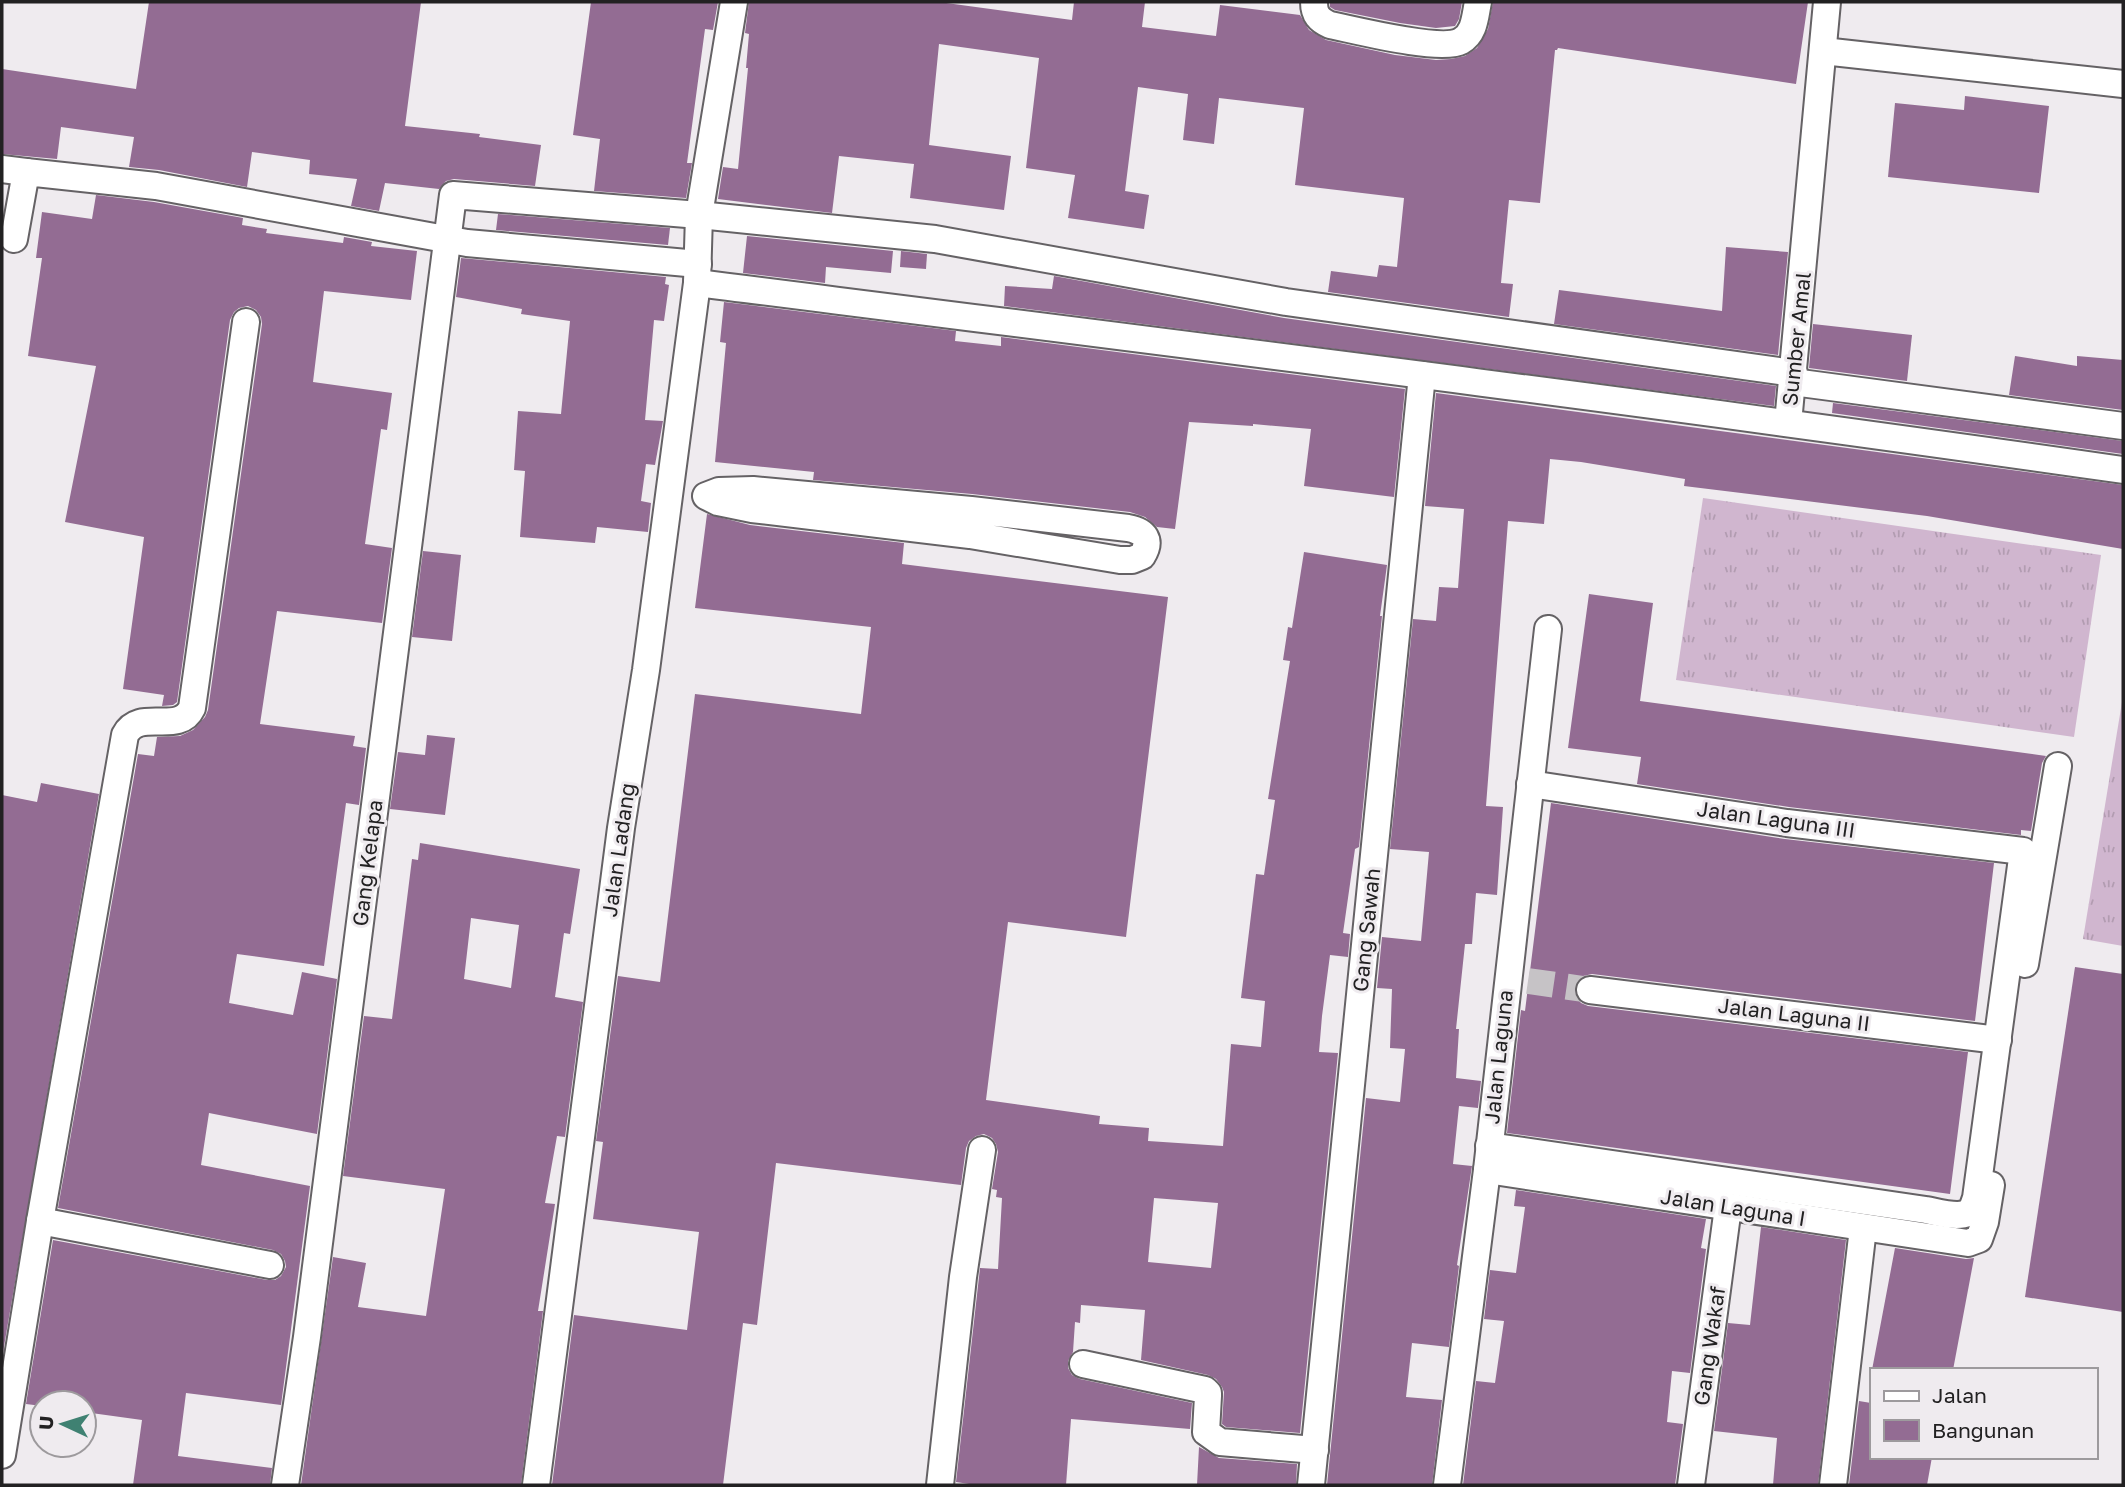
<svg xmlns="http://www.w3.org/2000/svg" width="2125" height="1487" viewBox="0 0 2125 1487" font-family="'Golos Text',sans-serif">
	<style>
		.grass { fill: url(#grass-tufts) }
		.building { fill: #936c93; fill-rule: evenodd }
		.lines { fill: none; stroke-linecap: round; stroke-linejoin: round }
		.minor-tunnel { stroke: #c6c3c6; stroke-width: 26; stroke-dasharray: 26 13; stroke-linecap: butt }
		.minor-casing { stroke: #656265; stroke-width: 30 }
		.minor { stroke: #fff; stroke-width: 26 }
		.labels { text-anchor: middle; stroke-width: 6; stroke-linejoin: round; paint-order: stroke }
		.street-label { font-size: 21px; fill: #222122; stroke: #efebef }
	</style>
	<defs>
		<pattern id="grass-tufts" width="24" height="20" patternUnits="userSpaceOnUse" patternTransform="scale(1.75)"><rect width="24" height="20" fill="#d0b6cf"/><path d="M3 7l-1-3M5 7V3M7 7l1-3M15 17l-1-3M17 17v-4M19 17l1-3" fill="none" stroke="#b29cb1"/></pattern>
	</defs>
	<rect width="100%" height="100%" fill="#efebef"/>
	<g class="grass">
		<path d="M 1703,498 L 2101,555 L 2074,737 L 1676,680 Z"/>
		<path d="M 2123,696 L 2123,946 L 2083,939 Z"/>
	</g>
	<g class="building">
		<path d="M 149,2 L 421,2 L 405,126 L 480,134 L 479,137 L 541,145 L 535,186 L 454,179 L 446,181 L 439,189 L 385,183 L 379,211 L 351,206 L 357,179 L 309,174 L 310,160 L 252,152 L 247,187 L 159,170 L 129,167 L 134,137 L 61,127 L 57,159 L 2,154 L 2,69 L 136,89 Z"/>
		<path d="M 591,2 L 718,2 L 713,30 L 705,29 L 687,163 L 692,163 L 686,198 L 594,191 L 600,139 L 573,135 Z"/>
		<path d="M 749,2 L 939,2 L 1072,20 L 1074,2 L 1145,2 L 1142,27 L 1216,36 L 1220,5 L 1300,15 L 1309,30 L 1326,40 L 1395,55 L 1436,60 L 1451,59 L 1465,56 L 1477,48 L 1488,29 L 1493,2 L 1808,2 L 1796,84 L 1558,48 L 1557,50 L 1555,50 L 1540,203 L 1509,200 L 1501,283 L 1513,284 L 1509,317 L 1328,292 L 1331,271 L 1377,277 L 1379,265 L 1397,267 L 1404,198 L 1295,185 L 1304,108 L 1219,98 L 1214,144 L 1183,140 L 1188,94 L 1138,87 L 1125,191 L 1149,195 L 1144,229 L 1068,218 L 1075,175 L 1026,168 L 1039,58 L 939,44 L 929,145 L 1011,156 L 1004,210 L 910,198 L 914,164 L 839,156 L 832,213 L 718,199 L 723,167 L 738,169 L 748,68 L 746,68 L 749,34 L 745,33 Z"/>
		<path d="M 1330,2 L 1462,2 L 1459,19 L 1455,26 L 1436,28 L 1400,23 L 1335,10 L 1330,7 Z"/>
		<path d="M 1965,96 L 2049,106 L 2039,193 L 1888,177 L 1895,103 L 1964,110 Z"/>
		<path d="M 96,195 L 154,202 L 243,218 L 242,225 L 267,229 L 266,233 L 343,243 L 344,237 L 372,242 L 371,246 L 417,251 L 411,300 L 324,291 L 313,382 L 392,393 L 387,430 L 381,429 L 365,544 L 392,548 L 382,623 L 277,611 L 260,724 L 355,736 L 353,746 L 366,748 L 359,805 L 346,803 L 324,966 L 237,954 L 229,1003 L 293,1015 L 302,972 L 337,979 L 317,1134 L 209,1113 L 201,1165 L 310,1186 L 281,1405 L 186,1393 L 178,1456 L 272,1468 L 270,1485 L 133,1485 L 142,1420 L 84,1412 L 84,1403 L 42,1403 L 42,1406 L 26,1404 L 53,1240 L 267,1280 L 275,1280 L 281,1276 L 286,1267 L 285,1261 L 281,1254 L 273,1250 L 58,1208 L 138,754 L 154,756 L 157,737 L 180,736 L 193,730 L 205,717 L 208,710 L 262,324 L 261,317 L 256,310 L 248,306 L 239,308 L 234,312 L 230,320 L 177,702 L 173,705 L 162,706 L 164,695 L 123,689 L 144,537 L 65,522 L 96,366 L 28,356 L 42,258 L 36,258 L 42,212 L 92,219 Z"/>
		<path d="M 498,214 L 670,228 L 668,245 L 496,230 Z"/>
		<path d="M 747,236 L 893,251 L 891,273 L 826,267 L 825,283 L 743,273 Z"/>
		<path d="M 1726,247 L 1788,252 L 1778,355 L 1554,324 L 1559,290 L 1722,311 Z"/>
		<path d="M 901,251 L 927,254 L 926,269 L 900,267 Z"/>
		<path d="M 461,258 L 666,277 L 665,284 L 669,285 L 664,321 L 654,320 L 645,420 L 663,421 L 655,465 L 646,464 L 641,501 L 651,503 L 648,532 L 597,527 L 595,543 L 520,537 L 525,471 L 514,470 L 518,411 L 561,414 L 570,321 L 521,314 L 522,309 L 456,297 Z"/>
		<path d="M 1054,276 L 1284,318 L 1776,386 L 1774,406 L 1004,306 L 1005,286 L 1052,289 Z"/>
		<path d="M 724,302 L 956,331 L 955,341 L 1001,346 L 1001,337 L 1405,389 L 1394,497 L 1304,486 L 1311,429 L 1253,424 L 1253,426 L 1189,422 L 1175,529 L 1157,527 L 1145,517 L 1130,512 L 972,494 L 813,480 L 814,472 L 715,462 L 726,343 L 720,342 Z"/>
		<path d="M 1813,324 L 1912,335 L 1907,381 L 1809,368 Z"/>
		<path d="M 2015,356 L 2077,366 L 2077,356 L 2123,360 L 2123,410 L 2009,395 Z"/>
		<path d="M 1436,393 L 2123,485 L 2123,549 L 1927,516 L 1684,486 L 1685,479 L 1581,462 L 1550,459 L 1544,524 L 1508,521 L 1486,806 L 1503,807 L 1497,895 L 1476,893 L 1472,944 L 1465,944 L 1456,1029 L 1459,1029 L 1456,1078 L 1481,1081 L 1478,1108 L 1459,1106 L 1453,1164 L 1472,1166 L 1457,1265 L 1459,1266 L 1449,1347 L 1412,1343 L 1406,1397 L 1442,1400 L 1432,1485 L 1327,1485 L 1366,1098 L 1400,1102 L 1405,1049 L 1390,1048 L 1392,989 L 1377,988 L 1382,937 L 1421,941 L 1429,852 L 1390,849 L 1413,619 L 1436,621 L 1439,587 L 1458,588 L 1464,509 L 1425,506 Z"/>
		<path d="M 1833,403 L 2123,441 L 2123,454 L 1832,413 Z"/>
		<path d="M 707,514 L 750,525 L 904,543 L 902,564 L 1168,597 L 1126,937 L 1008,922 L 986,1100 L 1100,1116 L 1099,1124 L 1149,1128 L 1148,1141 L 1223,1146 L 1231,1044 L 1261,1047 L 1265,1001 L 1241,998 L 1256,874 L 1264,875 L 1275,800 L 1268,799 L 1290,661 L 1283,660 L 1288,627 L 1292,628 L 1304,552 L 1387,565 L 1380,616 L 1382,616 L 1359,847 L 1355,849 L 1343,933 L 1350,934 L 1348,957 L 1330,955 L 1322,1016 L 1319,1052 L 1338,1053 L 1300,1433 L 1226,1427 L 1222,1424 L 1224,1392 L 1222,1387 L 1216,1379 L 1208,1375 L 1141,1360 L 1145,1310 L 1081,1305 L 1080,1323 L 1075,1322 L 1073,1352 L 1068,1361 L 1068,1368 L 1072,1375 L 1080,1379 L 1192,1403 L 1190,1429 L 1071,1419 L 1066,1485 L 976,1485 L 956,1482 L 980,1268 L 998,1269 L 1002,1198 L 996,1197 L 997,1190 L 992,1189 L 998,1152 L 996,1144 L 992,1138 L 984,1134 L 976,1136 L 969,1141 L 966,1148 L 961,1185 L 776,1163 L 757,1325 L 743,1323 L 723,1485 L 552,1485 L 574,1315 L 687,1330 L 699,1232 L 593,1219 L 603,1142 L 596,1141 L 618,976 L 660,982 L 695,694 L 861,714 L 871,627 L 695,608 ZM 1154,1198 L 1218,1203 L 1211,1268 L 1148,1262 Z"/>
		<path d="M 423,551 L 461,555 L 452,641 L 412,637 Z"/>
		<path d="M 1589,594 L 1653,603 L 1640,701 L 2046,756 L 2042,763 L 2031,831 L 2021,830 L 2021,835 L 1789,807 L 1637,784 L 1641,757 L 1568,748 Z"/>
		<path d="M 427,735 L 455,738 L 445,815 L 390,809 L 398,752 L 425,755 Z"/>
		<path d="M 41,783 L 99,794 L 2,1358 L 2,795 L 37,802 Z"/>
		<path d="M 1551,803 L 1785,839 L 1994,863 L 1975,1021 L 1592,974 L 1583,976 L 1577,981 L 1575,987 L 1576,997 L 1581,1003 L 1588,1006 L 1968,1052 L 1950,1194 L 1507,1133 L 1521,1010 L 1525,1011 Z"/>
		<path d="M 420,843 L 580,869 L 570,934 L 564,933 L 555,997 L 583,1002 L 565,1137 L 557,1136 L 545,1203 L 555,1204 L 538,1311 L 543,1311 L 521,1485 L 301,1485 L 333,1257 L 366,1263 L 358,1307 L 426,1316 L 445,1189 L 343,1176 L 364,1016 L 392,1019 L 412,859 L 418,860 ZM 471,918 L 519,925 L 511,988 L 464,979 Z"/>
		<path d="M 2075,967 L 2123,974 L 2123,1312 L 2025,1297 Z"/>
		<path d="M 1516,1190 L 1706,1219 L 1701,1248 L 1706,1249 L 1690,1373 L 1672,1371 L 1667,1422 L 1683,1424 L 1675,1485 L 1463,1485 L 1476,1381 L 1495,1383 L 1504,1321 L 1484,1319 L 1490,1270 L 1516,1273 L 1525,1207 L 1514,1206 Z"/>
		<path d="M 1761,1227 L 1846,1240 L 1818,1485 L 1773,1485 L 1777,1438 L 1714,1431 L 1728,1323 L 1750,1325 Z"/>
		<path d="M 1895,1248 L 1966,1259 L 1974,1258 L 1953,1370 L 1872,1370 Z"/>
		<path d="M 1859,1401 L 1871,1403 L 1871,1457 L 1932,1457 L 1927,1485 L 1849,1485 Z"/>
		<path d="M 1199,1447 L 1219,1458 L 1297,1464 L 1296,1485 L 1197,1485 Z"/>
	</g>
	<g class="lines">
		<path class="minor-tunnel" d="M 1528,981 L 1590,990"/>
		<g class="minor-casing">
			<g id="minor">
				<path d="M 1314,2 C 1314,15 1319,20 1330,25 C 1355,30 1441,52 1461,41 C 1475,33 1475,16 1478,2"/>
				<path d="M 1823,51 L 2123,84"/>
				<path d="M 2,169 L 26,172"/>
				<path d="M 14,239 L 26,172 L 156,186 L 467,243 L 698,264"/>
				<path d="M 697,283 C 1173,343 1649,402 2123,470"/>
				<path d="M 1793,382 L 2123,426"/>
				<path d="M 1788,423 L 1827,2"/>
				<path d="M 753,490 L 971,510 L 1128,528 C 1145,531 1152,540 1142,556 L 1132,560 L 1120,560 L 970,535 L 752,509 L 718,502 L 706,496 L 719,491 Z"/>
				<path d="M 2025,964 L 2058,766"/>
				<path d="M 1590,990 L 1998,1040"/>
				<path d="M 1489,1146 L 1926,1210 C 1937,1212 1957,1218 1967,1213 C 1973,1210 1974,1203 1976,1198 L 2023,851 L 1787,823 L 1530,784"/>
				<path d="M 1487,1170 L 1968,1243 L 1979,1239 L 1985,1222 L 1991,1185"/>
				<path d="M 40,1221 L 270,1265"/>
				<path d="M 1083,1364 L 1205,1390 L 1208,1393 L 1208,1396 L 1206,1432 L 1220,1442 L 1315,1450"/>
				<path d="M 2,1455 L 40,1221 L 125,735 C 139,707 179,736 192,708 L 246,322"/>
				<path d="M 285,1485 L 307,1337 L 453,195 L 699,215 L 935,239 L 1286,302 L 1794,373"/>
				<path d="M 536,1485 L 621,828 L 646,670 L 697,283 L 699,215 L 734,2"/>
				<path d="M 940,1485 L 963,1277 L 982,1150"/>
				<path d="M 1311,1485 L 1422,375"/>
				<path d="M 1447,1485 L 1487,1170 L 1548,629"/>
				<path d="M 1691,1485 L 1728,1207"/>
				<path d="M 1833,1485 L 1863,1228"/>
			</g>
		</g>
		<use href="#minor" class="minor"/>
	</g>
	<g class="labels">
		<g class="street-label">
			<text transform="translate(1797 339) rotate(-84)" y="7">Sumber Amal</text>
			<text transform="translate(1776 820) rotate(8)" y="7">Jalan Laguna III</text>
			<text transform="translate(619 850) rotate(-82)" y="7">Jalan Ladang</text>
			<text transform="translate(368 863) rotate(-83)" y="7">Gang Kelapa</text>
			<text transform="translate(1367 930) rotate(-84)" y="7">Gang Sawah</text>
			<text transform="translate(1794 1015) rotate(7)" y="7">Jalan Laguna II</text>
			<text transform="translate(1499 1057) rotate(-84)" y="7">Jalan Laguna</text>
			<text transform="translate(1733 1208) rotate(9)" y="7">Jalan Laguna I</text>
			<text transform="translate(1710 1346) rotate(-82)" y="7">Gang Wakaf</text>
		</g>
	</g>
	<rect width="2125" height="1487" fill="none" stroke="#222122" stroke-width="7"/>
	<rect x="1870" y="1368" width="228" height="91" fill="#efebef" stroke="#9d9a9d" stroke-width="2"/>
	<rect x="1884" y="1391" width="35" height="10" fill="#ffffff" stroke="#9d9a9d" stroke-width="2"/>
	<text x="1932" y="1403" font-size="21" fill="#222122">Jalan</text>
	<rect x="1884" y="1420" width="35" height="21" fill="#936c93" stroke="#9d9a9d" stroke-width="2"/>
	<text x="1932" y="1438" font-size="21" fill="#222122">Bangunan</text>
	<g transform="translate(63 1424) rotate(274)"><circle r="33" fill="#efebef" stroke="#9d9a9d" stroke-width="2"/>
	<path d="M0-5L12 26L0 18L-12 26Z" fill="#3f8172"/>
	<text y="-10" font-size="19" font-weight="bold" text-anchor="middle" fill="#222122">U</text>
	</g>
</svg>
